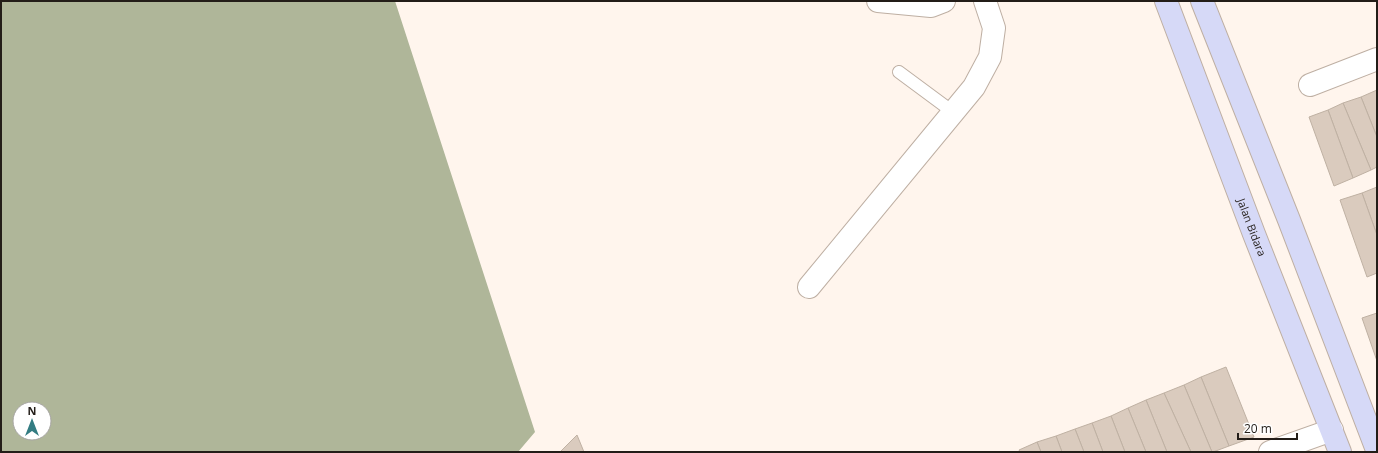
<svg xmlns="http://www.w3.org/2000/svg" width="1378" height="453" viewBox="0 0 1378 453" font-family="'Open Sans',sans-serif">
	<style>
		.forest { fill: #afb699; fill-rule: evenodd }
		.building { fill: #dacbbe; stroke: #bfb1a3 }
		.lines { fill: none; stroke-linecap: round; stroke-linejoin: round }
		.lane-casing { stroke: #beafa3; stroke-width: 14 }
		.street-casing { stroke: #beafa3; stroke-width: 24 }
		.secondary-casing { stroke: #beafa3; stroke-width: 24 }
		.lane { stroke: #fff; stroke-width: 12 }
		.street { stroke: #fff; stroke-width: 22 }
		.secondary { stroke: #d6d9f7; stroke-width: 22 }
		.labels { text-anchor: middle; stroke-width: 3; stroke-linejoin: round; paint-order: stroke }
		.street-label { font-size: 11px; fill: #231d18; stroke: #fff }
	</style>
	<rect width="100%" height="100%" fill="#fff5ed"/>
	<path class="forest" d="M 1,1 L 395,1 L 535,432 L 518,452 L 1,452 ZM 20,409 L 44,409 L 44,433 L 20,433 Z"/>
	<g class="building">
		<path d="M 1377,90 L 1377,137 L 1361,97 Z"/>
		<path d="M 1361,97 L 1377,137 L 1377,167 L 1371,170 L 1343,103 Z"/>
		<path d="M 1343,103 L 1371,170 L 1353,178 L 1328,110 Z"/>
		<path d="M 1328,110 L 1353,178 L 1334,186 L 1309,117 Z"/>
		<path d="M 1377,187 L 1377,235 L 1362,193 Z"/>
		<path d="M 1362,193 L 1377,235 L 1377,273 L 1367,277 L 1340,200 Z"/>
		<path d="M 1377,313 L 1377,361 L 1362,318 Z"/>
		<path d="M 1226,367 L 1254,437 L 1229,446 L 1201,377 Z"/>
		<path d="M 1201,377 L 1229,446 L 1213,452 L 1212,452 L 1184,385 Z"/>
		<path d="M 1184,385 L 1212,452 L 1191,452 L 1164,393 Z"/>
		<path d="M 1164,393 L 1191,452 L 1167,452 L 1146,400 Z"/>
		<path d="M 1146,400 L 1167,452 L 1146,452 L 1128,408 Z"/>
		<path d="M 1128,408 L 1146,452 L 1125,452 L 1111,416 Z"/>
		<path d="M 1111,416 L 1125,452 L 1103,452 L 1092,423 Z"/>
		<path d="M 1092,423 L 1103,452 L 1084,452 L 1075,429 Z"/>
		<path d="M 1075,429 L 1084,452 L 1062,452 L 1056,436 Z"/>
		<path d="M 577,435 L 584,452 L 560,452 Z"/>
		<path d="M 1056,436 L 1062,452 L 1041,452 L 1037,442 Z"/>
		<path d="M 1037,442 L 1041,452 L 1020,452 L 1019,450 Z"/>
	</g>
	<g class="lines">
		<g class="lane-casing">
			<path id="lane" d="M 899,72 L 953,112"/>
		</g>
		<g class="street-casing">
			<g id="street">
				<path d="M 878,1 L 931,6 L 944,1"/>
				<path d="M 1310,85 L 1377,59"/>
				<path d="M 809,287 L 974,87 L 990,57 L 994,28 L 985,1"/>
				<path d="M 1270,452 L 1332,430"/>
			</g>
		</g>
		<g class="secondary-casing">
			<g id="secondary">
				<path id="s1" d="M 1166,1 L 1254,234 L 1340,452"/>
				<path d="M 1202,1 L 1289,220 L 1377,450"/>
			</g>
		</g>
		<use href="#lane" class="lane"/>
		<use href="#street" class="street"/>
		<use href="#secondary" class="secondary"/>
	</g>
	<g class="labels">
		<g class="street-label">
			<text dy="4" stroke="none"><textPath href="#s1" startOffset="242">Jalan Bidara</textPath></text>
		</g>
	</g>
	<rect width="1378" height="453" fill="none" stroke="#231d18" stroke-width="4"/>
	<g transform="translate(32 421)"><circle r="19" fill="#ffffff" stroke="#a7a5a3"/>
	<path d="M0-3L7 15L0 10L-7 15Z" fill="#337c82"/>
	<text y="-6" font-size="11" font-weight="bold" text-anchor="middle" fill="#231d18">N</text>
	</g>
	<path d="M1238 433v6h59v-6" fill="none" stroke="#231d18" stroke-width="2"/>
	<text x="1244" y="433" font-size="12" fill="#231d18" stroke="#ffffff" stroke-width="3" paint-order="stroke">20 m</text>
</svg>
